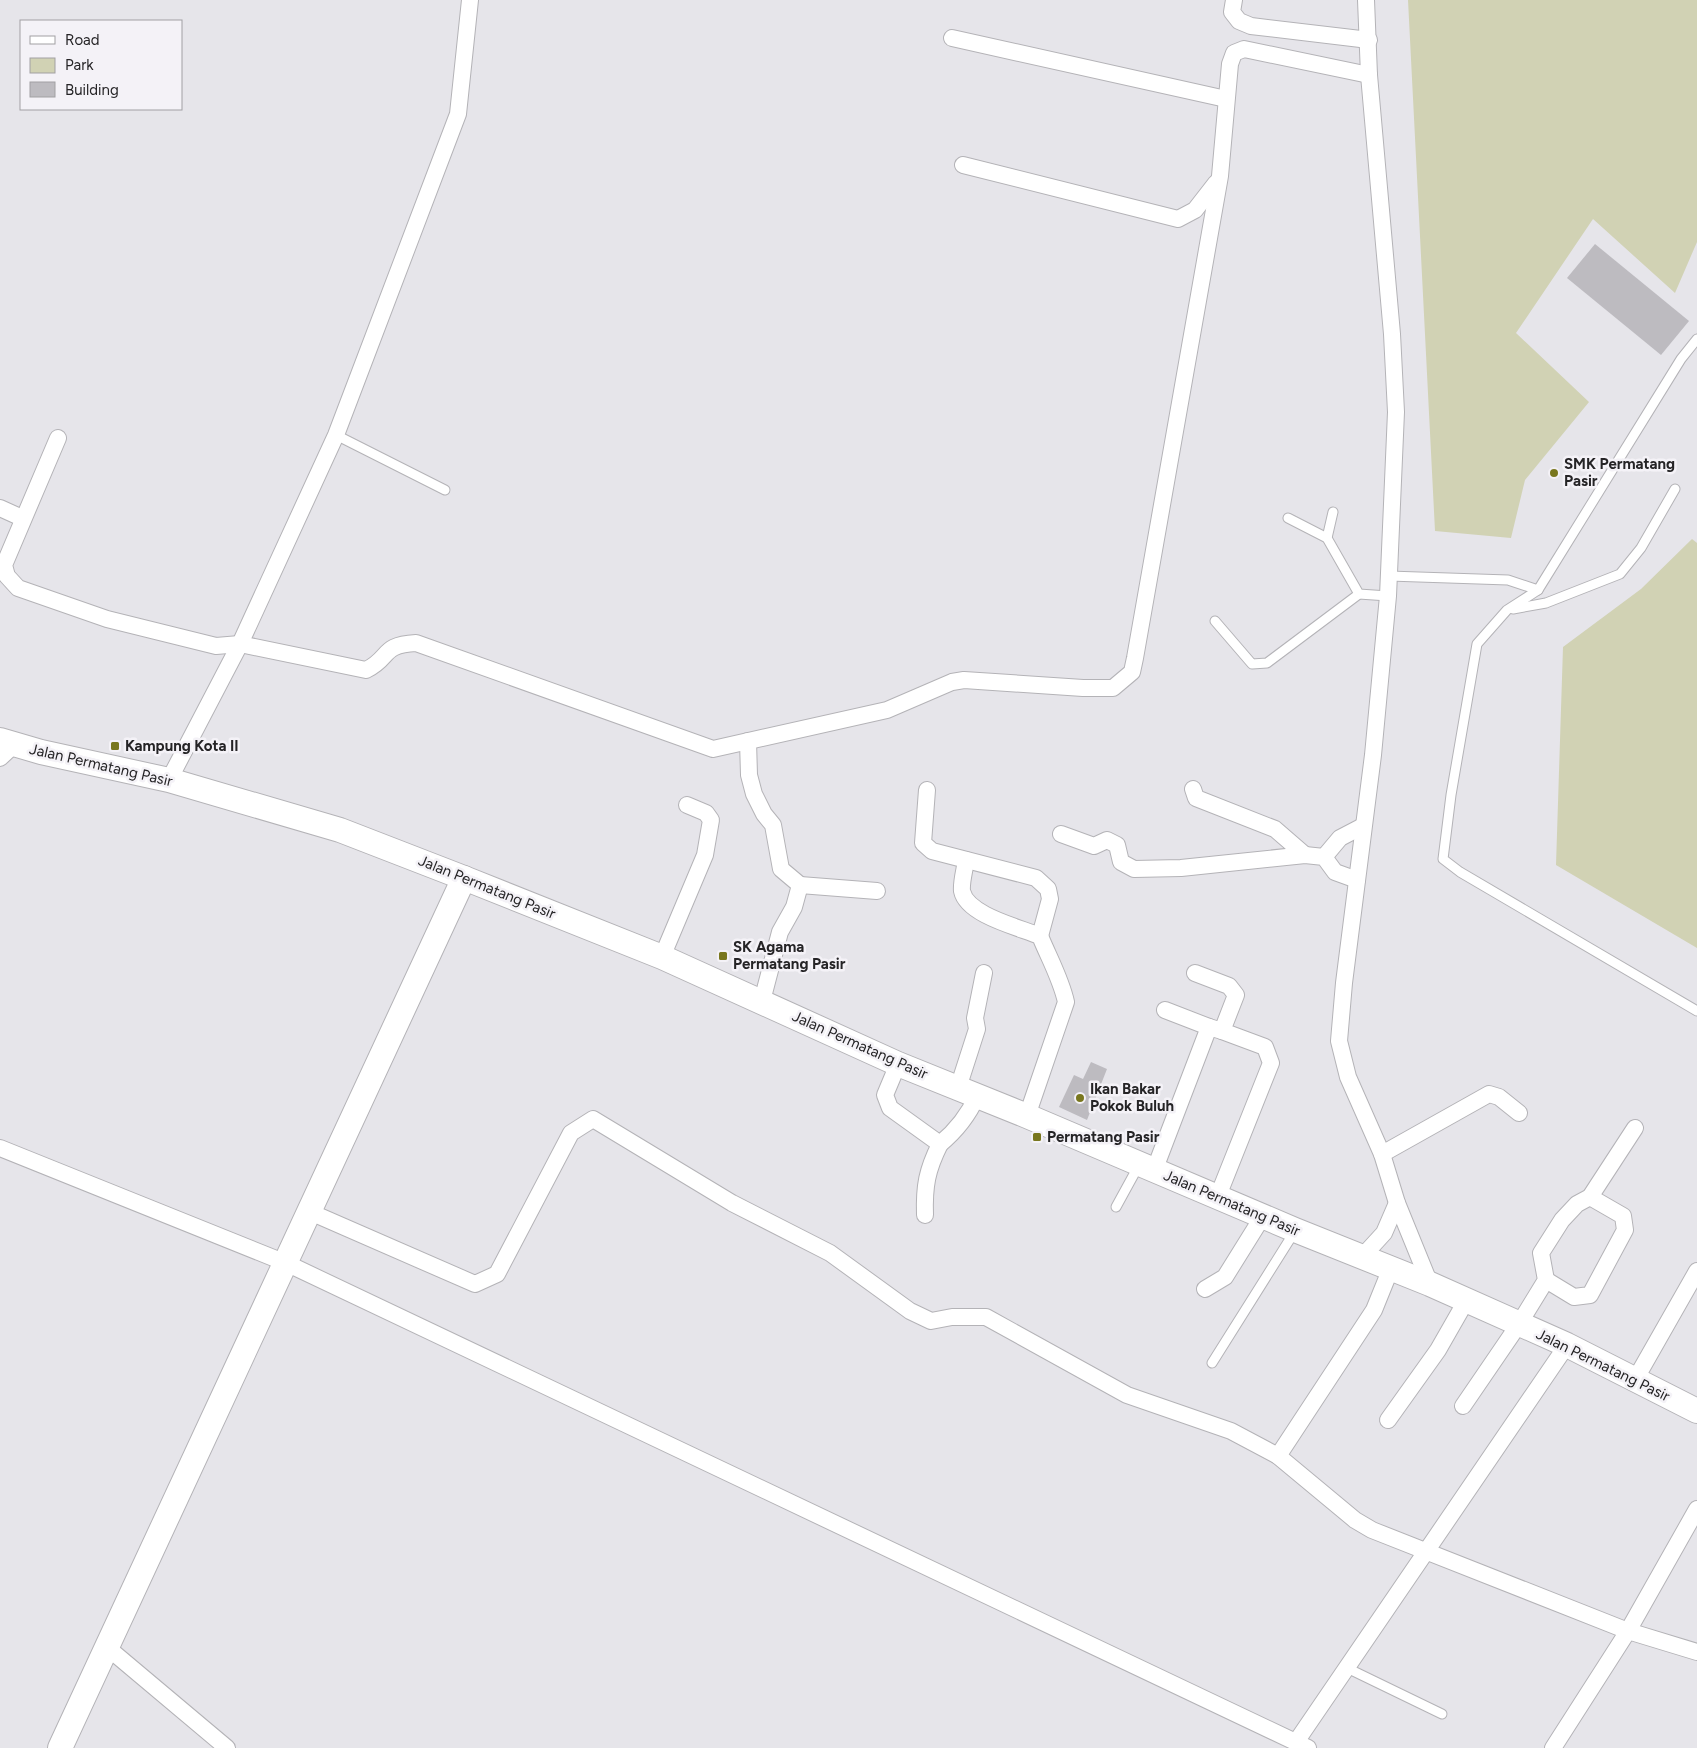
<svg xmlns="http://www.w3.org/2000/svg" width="1697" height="1748" viewBox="0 0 1697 1748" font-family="Figtree,sans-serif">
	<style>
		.green { fill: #d1d2b4 }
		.building { fill: #bdbbc0 }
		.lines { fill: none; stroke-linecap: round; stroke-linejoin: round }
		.lane-casing { stroke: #b4b3b7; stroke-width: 11 }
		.street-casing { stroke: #b4b3b7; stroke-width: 18 }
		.secondary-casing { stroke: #b4b3b7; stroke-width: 26 }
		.lane { stroke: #fff; stroke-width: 9 }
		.street { stroke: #fff; stroke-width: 16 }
		.secondary { stroke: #fff; stroke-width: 24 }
		.poi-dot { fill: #79771e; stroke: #f4f2f7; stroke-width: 2 }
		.labels { text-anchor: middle; stroke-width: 5; stroke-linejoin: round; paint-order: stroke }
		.poi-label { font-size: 15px; font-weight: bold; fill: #252426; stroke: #f4f2f7; text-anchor: start }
		.street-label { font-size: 15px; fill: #252426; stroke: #f4f2f7 }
	</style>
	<rect width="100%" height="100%" fill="#e6e5ea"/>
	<g class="green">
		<path d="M 1408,0 L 1697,0 L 1697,242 L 1675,293 L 1593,219 L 1516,333 L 1589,402 L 1525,480 L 1511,538 L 1435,531 Z"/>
		<path d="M 1692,539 L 1697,543 L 1697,948 L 1556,865 L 1563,647 L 1641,589 Z"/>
	</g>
	<g class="building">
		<path d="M 1595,244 L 1689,321 L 1661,355 L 1567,278 Z"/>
		<path d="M 1091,1062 L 1107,1069 L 1087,1120 L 1059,1107 L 1074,1075 L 1083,1079 Z"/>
	</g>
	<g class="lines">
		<g class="lane-casing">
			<g id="lane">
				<path d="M 1697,339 L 1681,359 L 1538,590 L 1507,610 L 1477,644 L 1451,795 L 1443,859 L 1460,872 L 1697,1011"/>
				<path d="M 336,435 L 445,490"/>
				<path d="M 1288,518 L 1327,538 L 1359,594 L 1388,596"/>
				<path d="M 1327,538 L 1333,512"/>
				<path d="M 1389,576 L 1508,580 L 1538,590"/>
				<path d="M 1513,609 L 1546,603 L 1620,574 L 1641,548 L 1675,489"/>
				<path d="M 1215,621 L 1252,664 L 1267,663 L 1359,594"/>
				<path d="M 1116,1207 L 1139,1165"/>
				<path d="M 1212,1363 L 1295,1231"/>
				<path d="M 1347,1668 L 1442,1714"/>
			</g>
		</g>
		<g class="street-casing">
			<g id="street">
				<path d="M 1234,0 L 1232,12 L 1239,21 L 1251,26 L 1369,40"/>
				<path d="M 1366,0 L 1369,75 L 1392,334 L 1396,412 L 1388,596 L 1373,755 L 1344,983 L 1339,1041 L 1348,1077 L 1382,1154 L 1397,1203 L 1430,1284"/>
				<path d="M 952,38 L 1226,99"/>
				<path d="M 963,165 L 1178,219 L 1195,210 L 1216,183"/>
				<path d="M 58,438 L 4,565 L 7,576 L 18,588 L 107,619 L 216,646 L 240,644 L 366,670 C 391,658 380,645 416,643 L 713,749 L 887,710 L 952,682 L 964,680 L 1083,688 L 1113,688 L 1132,672 L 1135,658 L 1220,176 L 1230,64 L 1234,53 L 1244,49 L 1369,75"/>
				<path d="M 0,508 L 22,518"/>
				<path d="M 748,741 L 749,775 L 754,794 L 764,814 L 773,825 L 781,869 L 800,885 L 794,907 L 780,932 L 762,1001"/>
				<path d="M 0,758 L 15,744"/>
				<path d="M 169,780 L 240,644 L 336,435 L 458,114 L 470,0"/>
				<path d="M 1193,789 L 1196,798 L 1275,829 L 1305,855"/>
				<path d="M 927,790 L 923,843 L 932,851 L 1036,878 L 1048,889 L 1050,899 L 1040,936"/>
				<path d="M 1061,834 L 1094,846 L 1107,840 L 1117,845 L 1121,862 L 1134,869 L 1181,868 L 1305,855 L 1324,857 L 1335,872 L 1357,880"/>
				<path d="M 1324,857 L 1340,838 L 1363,826"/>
				<path d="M 966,860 C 965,869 961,882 962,891 C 967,915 1018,927 1040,936 C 1049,958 1061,979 1066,1002 L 1027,1116"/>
				<path d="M 800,885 L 877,891"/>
				<path d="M 662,957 L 705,855 L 711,820 L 706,813 L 687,805"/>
				<path d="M 1195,973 L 1229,986 L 1236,995 L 1222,1031 L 1265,1047 L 1271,1063 L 1218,1196"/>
				<path d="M 1165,1010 L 1209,1027"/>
				<path d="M 898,1064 L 885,1095 L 890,1108 L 940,1144 C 927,1170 924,1186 925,1215"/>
				<path d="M 958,1088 L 977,1029 L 975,1018 L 984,973"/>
				<path d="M 940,1144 C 957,1130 968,1116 977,1096"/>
				<path d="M 0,1148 L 286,1263 L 1308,1748"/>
				<path d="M 1382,1154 L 1489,1094 L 1499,1097 L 1519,1113"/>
				<path d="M 1154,1171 L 1209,1027 L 1222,1031"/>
				<path d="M 310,1212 L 475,1284 L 497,1274 L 571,1133 L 593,1119 L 732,1203 L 830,1253 L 910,1311 L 931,1321 L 952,1317 L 986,1317 L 1127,1395 L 1231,1431 L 1278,1456 L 1355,1520 L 1372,1530 L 1628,1631 L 1697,1652"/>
				<path d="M 1362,1257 L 1384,1233 L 1397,1203"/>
				<path d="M 1546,1280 L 1574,1297 L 1590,1295 L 1625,1230 L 1623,1216 L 1590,1197"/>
				<path d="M 1205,1289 L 1225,1277 L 1263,1216"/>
				<path d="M 1635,1380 L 1697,1271"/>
				<path d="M 1463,1406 L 1519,1324 L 1546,1280 L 1541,1253 L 1562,1220 L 1577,1204 L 1590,1197 L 1635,1128"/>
				<path d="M 1388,1420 L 1438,1350 L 1466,1301"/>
				<path d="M 1278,1456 L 1374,1310 L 1391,1268"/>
				<path d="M 108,1648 L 227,1748"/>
				<path d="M 1296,1742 L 1567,1345"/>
				<path d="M 1553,1748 L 1628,1631 L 1697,1509"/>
			</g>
		</g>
		<g class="secondary-casing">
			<g id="secondary">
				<path d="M 0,740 L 41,752 L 169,780 L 340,830 L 464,878 L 662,957 L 898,1064 L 1027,1116 L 1295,1230 L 1430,1284 L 1567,1345 L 1697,1411"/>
				<path d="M 60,1748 L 464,878"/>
			</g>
		</g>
		<use href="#lane" class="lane"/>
		<use href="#street" class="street"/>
		<use href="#secondary" class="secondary"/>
	</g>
	<g class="poi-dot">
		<circle cx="1554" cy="473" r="5"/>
		<rect x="110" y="741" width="10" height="10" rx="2.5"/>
		<rect x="718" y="951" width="10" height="10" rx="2.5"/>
		<circle cx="1080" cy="1098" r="5"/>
		<rect x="1032" y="1132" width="10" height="10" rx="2.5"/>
	</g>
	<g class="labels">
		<g class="poi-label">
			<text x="1564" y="469">SMK Permatang<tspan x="1564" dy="17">Pasir</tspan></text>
			<text x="125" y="751">Kampung Kota II</text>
			<text x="733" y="952">SK Agama<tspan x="733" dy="17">Permatang Pasir</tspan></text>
			<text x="1090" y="1094">Ikan Bakar<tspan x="1090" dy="17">Pokok Buluh</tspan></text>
			<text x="1047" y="1142">Permatang Pasir</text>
		</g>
		<g class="street-label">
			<text transform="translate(101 765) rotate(13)" y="5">Jalan Permatang Pasir</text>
			<text transform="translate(487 887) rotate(22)" y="5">Jalan Permatang Pasir</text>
			<text transform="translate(860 1045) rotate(24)" y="5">Jalan Permatang Pasir</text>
			<text transform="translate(1232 1203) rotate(23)" y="5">Jalan Permatang Pasir</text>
			<text transform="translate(1603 1365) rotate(26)" y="5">Jalan Permatang Pasir</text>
		</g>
	</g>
	<rect x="20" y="20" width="162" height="90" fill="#f4f2f7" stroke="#a1a0a3"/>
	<rect x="30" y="36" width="25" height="8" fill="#ffffff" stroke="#a1a0a3"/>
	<text x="65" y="45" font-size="15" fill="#252426">Road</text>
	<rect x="30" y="58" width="25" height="15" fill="#d1d2b4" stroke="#a1a0a3"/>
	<text x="65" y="70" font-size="15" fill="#252426">Park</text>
	<rect x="30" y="82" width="25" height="15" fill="#bdbbc0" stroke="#a1a0a3"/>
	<text x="65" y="95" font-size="15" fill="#252426">Building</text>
</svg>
